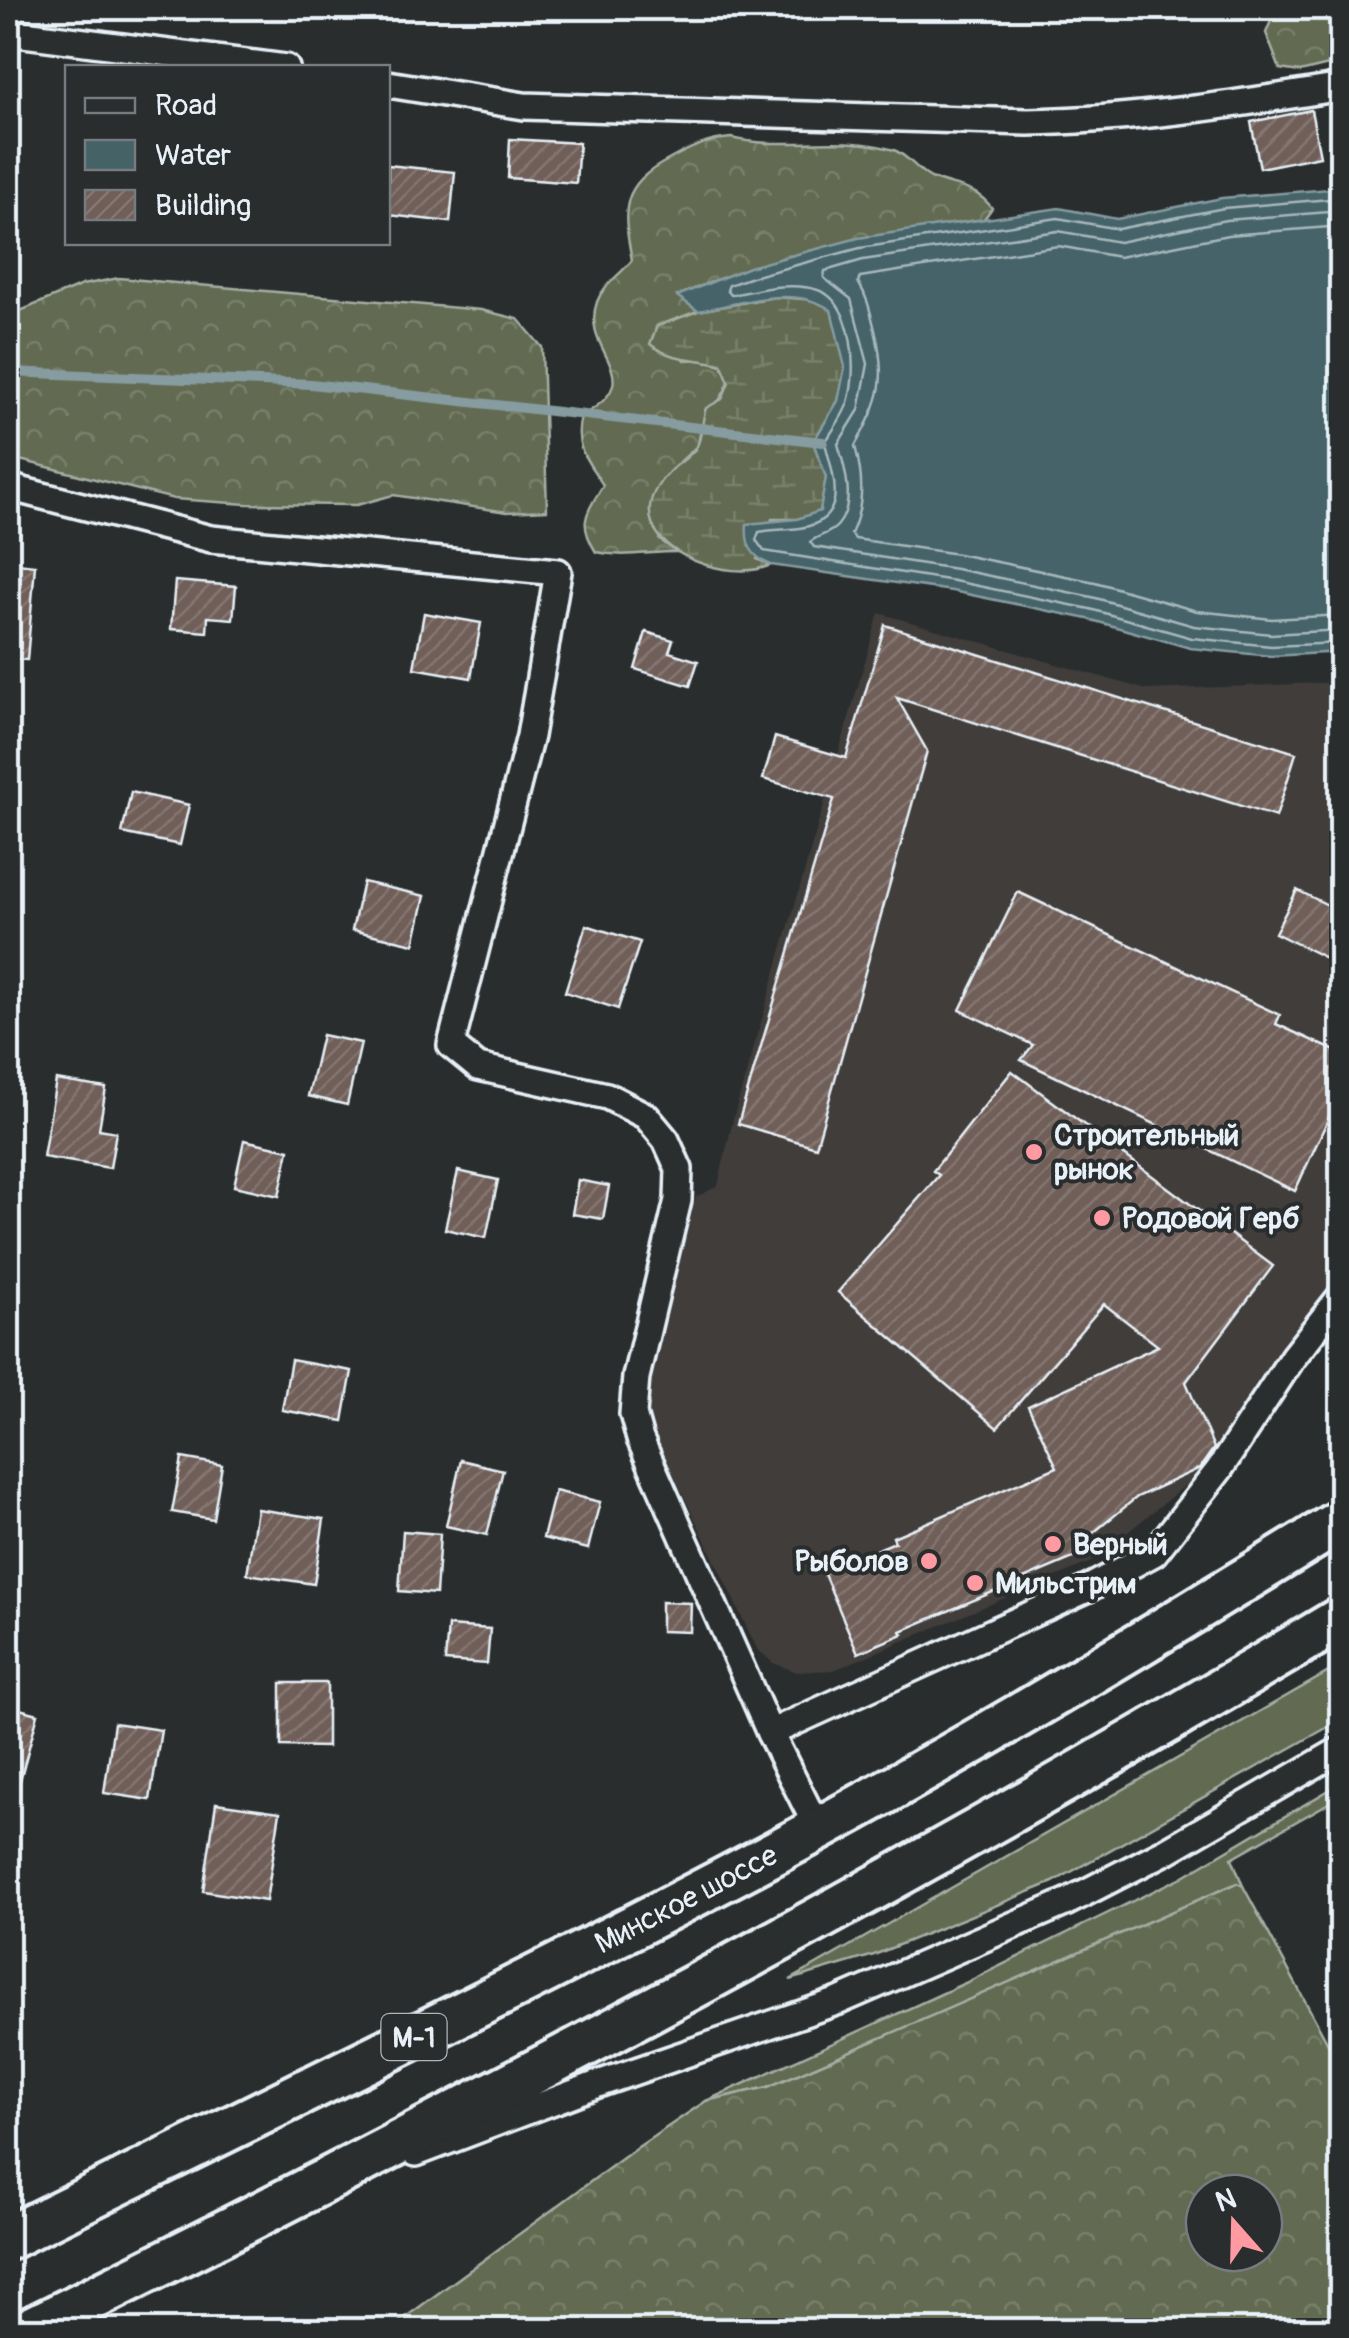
<svg xmlns="http://www.w3.org/2000/svg" width="1349" height="2338" viewBox="0 0 1349 2338" font-family="Pangolin,sans-serif">
	<style>
		.built { fill: #3f3c3b }
		.grass { fill: #626a51; stroke: #a5aea4; stroke-width: 2.5 }
		.forest { fill: url(#forest-crowns); stroke: #a5aea4; stroke-width: 2.5; fill-rule: evenodd }
		.wetland { fill: url(#wetland-marsh); stroke: #a5aea4; stroke-width: 2.5 }
		.water { fill: #456367; stroke: #869ca1; stroke-width: 2.5 }
		.lines { fill: none; stroke-linecap: round; stroke-linejoin: round }
		.shore { stroke: #a7b8be; stroke-width: 2.5 }
		.stream { stroke: #869ca1; stroke-width: 10 }
		.building { fill: url(#building-hatch); stroke: #e8f1f8; stroke-width: 2.5 }
		.minor-casing { stroke: #e8f1f8; stroke-width: 32 }
		.trunk-casing { stroke: #e8f1f8; stroke-width: 50 }
		.minor { stroke: #2a2d2e; stroke-width: 25 }
		.trunk { stroke: #2a2d2e; stroke-width: 42 }
		.poi-dot { fill: #ff9aa2; stroke: #2a2d2e; stroke-width: 4 }
		.labels { text-anchor: middle; stroke-width: 8; stroke-linejoin: round; paint-order: stroke }
		.shield { fill: #2a2d2e; stroke: #afb6bb; stroke-width: 2.5 }
		.shield-label { font-size: 28px; font-weight: bold; fill: #e8f1f8 }
		.poi-label { font-size: 30px; font-weight: bold; fill: #e8f1f8; stroke: #2a2d2e; text-anchor: start }
		.street-label { font-size: 30px; fill: #e8f1f8; stroke: #2a2d2e }
	</style>
	<defs>
		<pattern id="forest-crowns" width="20" height="18" patternUnits="userSpaceOnUse" patternTransform="scale(2.5)"><rect width="20" height="18" fill="#626a51"/><path d="M2 6a3 3 0 1 1 6 0M12 15a3 3 0 1 1 6 0" fill="none" stroke="#78806b"/></pattern>
		<pattern id="wetland-marsh" width="20" height="14" patternUnits="userSpaceOnUse" patternTransform="scale(2.5)"><rect width="20" height="14" fill="#626a51"/><path d="M1 5h8M5 5V1M11 12h8M15 12V8" fill="none" stroke="#78806b"/></pattern>
		<pattern id="building-hatch" width="6" height="6" patternUnits="userSpaceOnUse" patternTransform="scale(2.5)"><rect width="6" height="6" fill="#705e58"/><path d="M-1 1l2-2M0 6l6-6M5 7l2-2" fill="none" stroke="#847671"/></pattern>
	</defs>
	<rect width="100%" height="100%" fill="#2a2d2e"/>
	<filter id="ink" filterUnits="userSpaceOnUse"><feTurbulence type="fractalNoise" baseFrequency=".01" numOctaves="2"/><feDisplacementMap in="SourceGraphic" scale="20" xChannelSelector="R" yChannelSelector="G"/><feConvolveMatrix kernelMatrix="1 2 1 2 8 2 1 2 1" color-interpolation-filters="sRGB"/></filter>
	<g filter="url(#ink)">
		<path class="built" d="M 879,613 L 1147,690 L 1341,682 L 1341,1275 L 1256,1382 L 1218,1459 L 1091,1562 L 834,1670 L 797,1672 L 773,1663 L 757,1649 L 646,1417 L 645,1393 L 696,1197 L 718,1186 L 733,1119 Z"/>
		<g class="grass">
			<path d="M 1341,1665 L 1341,1718 L 1328,1727 L 1053,1882 L 874,1955 L 790,1980 Z"/>
			<path d="M 1341,1783 L 1341,1796 L 1232,1858 L 1243,1886 L 1237,1884 L 768,2087 L 706,2101 L 965,1983 L 1182,1877 Z"/>
		</g>
		<g class="forest">
			<path d="M 1271,8 L 1341,8 L 1341,62 L 1300,72 L 1280,69 L 1266,33 L 1273,16 Z"/>
			<path d="M 731,138 C 785,151 840,133 894,150 C 909,156 917,171 931,178 C 957,189 973,184 992,208 L 984,219 C 880,235 775,251 678,296 L 698,311 L 658,326 L 685,360 L 704,359 L 723,365 L 729,382 C 718,410 701,415 698,445 L 669,472 L 659,539 L 676,552 C 648,552 624,558 596,552 C 577,522 587,513 603,485 C 587,460 573,447 581,416 C 654,377 579,353 597,302 C 603,284 621,275 632,260 C 622,209 620,185 670,159 C 690,148 707,140 731,138 Z"/>
			<path d="M 119,278 L 481,310 L 518,319 L 542,347 L 547,510 L 507,512 L 393,495 L 357,505 L 247,504 L 174,499 L 8,457 L 8,316 L 82,285 Z"/>
			<path d="M 1237,1883 L 1243,1886 L 1331,2049 L 1341,2045 L 1341,2330 L 388,2330 L 638,2147 L 706,2101 L 768,2087 ZM 1264,2193 L 1264,2253 L 1204,2253 L 1204,2193 Z"/>
		</g>
		<path class="wetland" d="M 775,297 L 816,300 L 831,309 L 846,367 L 838,401 L 813,442 L 826,477 L 820,512 L 797,519 L 772,519 L 757,559 L 771,565 C 748,575 717,570 695,561 C 653,543 632,510 669,472 C 677,464 692,456 697,446 C 702,437 702,419 706,408 L 722,399 L 729,382 L 722,365 C 696,357 673,362 650,344 L 657,326 L 698,311 Z"/>
		<path class="water" d="M 1341,188 L 1341,652 L 1271,656 L 1190,648 L 1088,619 L 952,591 L 771,565 C 751,556 745,545 747,524 L 797,519 L 820,511 L 826,477 L 813,442 L 838,401 L 845,367 L 831,310 C 793,284 740,304 698,311 L 677,296 L 749,267 L 858,238 L 1059,208 L 1117,219 L 1222,198 Z"/>
		<g class="lines">
			<g class="shore">
				<path d="M 1342,198 L 1224,208 L 1118,229 L 1058,218 L 860,248 L 752,277 L 729,285 L 727,290 L 731,295 C 758,290 791,281 818,290 C 854,302 858,371 848,402 C 844,416 832,430 825,443 C 834,478 850,520 800,528 C 786,530 773,529 759,532 L 756,540 L 764,551 L 954,581 L 1090,609 L 1192,638 L 1271,646 L 1342,643"/>
				<path d="M 1342,211 L 1226,220 L 1119,242 L 1058,231 L 863,260 L 825,271 L 824,278 L 851,299 L 868,364 L 859,410 L 838,444 C 845,468 856,503 838,525 C 831,534 818,535 810,542 L 814,547 L 956,569 L 1092,597 L 1194,626 L 1271,634 L 1342,630"/>
				<path d="M 1342,226 L 1228,235 L 1119,257 L 1058,246 L 860,277 L 858,282 C 867,296 870,310 874,326 C 888,380 881,399 855,446 C 863,476 865,504 851,534 L 855,539 L 958,554 L 1095,582 L 1197,611 L 1272,619 L 1342,615"/>
			</g>
			<path class="stream" d="M 8,372 L 311,384 L 823,442"/>
		</g>
		<g class="building">
			<path d="M 1311,110 L 1320,156 L 1260,168 L 1251,122 Z"/>
			<path d="M 510,139 L 579,143 L 576,183 L 508,178 Z"/>
			<path d="M 388,165 L 455,172 L 450,222 L 388,215 Z"/>
			<path d="M 8,562 L 35,565 L 27,660 L 8,659 Z"/>
			<path d="M 175,581 L 236,586 L 233,619 L 208,617 L 207,632 L 171,629 Z"/>
			<path d="M 424,613 L 481,623 L 471,678 L 414,668 Z"/>
			<path d="M 885,625 L 1296,753 L 1276,817 L 897,698 L 927,751 L 816,1147 L 738,1124 L 834,799 L 763,779 L 775,737 L 846,758 Z"/>
			<path d="M 646,632 L 673,640 L 669,652 L 698,661 L 690,686 L 635,669 Z"/>
			<path d="M 131,792 L 189,805 L 180,845 L 122,833 Z"/>
			<path d="M 363,882 L 425,896 L 414,944 L 352,930 Z"/>
			<path d="M 1297,890 L 1342,912 L 1342,966 L 1275,933 Z"/>
			<path d="M 1018,892 L 1280,1015 L 1276,1024 L 1342,1054 L 1342,1089 L 1295,1191 L 1021,1060 L 1033,1045 L 960,1010 Z"/>
			<path d="M 586,925 L 640,942 L 618,1009 L 565,992 Z"/>
			<path d="M 322,1035 L 361,1043 L 347,1105 L 308,1096 Z"/>
			<path d="M 1012,1071 L 1273,1266 L 1186,1382 L 1214,1448 L 1200,1468 L 1137,1497 L 1087,1538 L 1092,1550 L 901,1631 L 903,1634 L 858,1653 L 823,1572 L 895,1542 L 893,1537 L 1057,1467 L 1028,1406 L 1158,1346 L 1104,1304 L 997,1428 L 838,1292 L 939,1175 L 933,1171 Z"/>
			<path d="M 56,1080 L 106,1088 L 99,1129 L 116,1132 L 110,1168 L 43,1157 Z"/>
			<path d="M 244,1140 L 289,1150 L 279,1196 L 234,1186 Z"/>
			<path d="M 458,1171 L 498,1180 L 486,1238 L 445,1229 Z"/>
			<path d="M 578,1180 L 609,1186 L 603,1219 L 572,1214 Z"/>
			<path d="M 291,1360 L 352,1371 L 343,1421 L 282,1410 Z"/>
			<path d="M 182,1458 L 222,1465 L 213,1519 L 172,1512 Z"/>
			<path d="M 461,1460 L 503,1470 L 487,1535 L 446,1526 Z"/>
			<path d="M 555,1491 L 600,1502 L 588,1549 L 543,1538 Z"/>
			<path d="M 257,1509 L 324,1519 L 314,1584 L 247,1574 Z"/>
			<path d="M 403,1531 L 440,1534 L 436,1594 L 399,1591 Z"/>
			<path d="M 661,1602 L 691,1603 L 690,1632 L 661,1631 Z"/>
			<path d="M 448,1626 L 490,1629 L 487,1664 L 445,1661 Z"/>
			<path d="M 281,1683 L 327,1683 L 327,1747 L 281,1746 Z"/>
			<path d="M 8,1706 L 38,1714 L 16,1795 L 8,1794 Z"/>
			<path d="M 114,1723 L 161,1730 L 150,1800 L 104,1793 Z"/>
			<path d="M 216,1803 L 280,1812 L 266,1901 L 203,1891 Z"/>
		</g>
		<g class="lines">
			<g class="minor-casing">
				<g id="minor">
					<path d="M 8,32 L 286,68"/>
					<path d="M 388,84 L 524,106 L 1028,122 C 1133,120 1237,104 1342,87"/>
					<path d="M 8,487 L 211,539 L 558,572 L 530,736 L 451,1045 L 478,1067 L 607,1096 L 646,1116 L 666,1140 L 679,1169 L 678,1200 L 636,1377 L 633,1414 L 640,1439 L 770,1733 L 818,1829"/>
					<path d="M 770,1733 L 1089,1588 L 1154,1553 L 1219,1470 L 1293,1357 L 1342,1295"/>
					<path d="M 416,2153 L 598,2084 L 839,2001 L 1067,1902 L 1168,1850 L 1342,1749"/>
				</g>
			</g>
			<g class="trunk-casing">
				<g id="trunk">
					<path id="s1" d="M 8,2238 C 278,2104 551,1973 817,1830 C 995,1733 1169,1627 1342,1520"/>
					<path d="M 29,2330 C 475,2109 915,1875 1342,1618"/>
				</g>
			</g>
			<use href="#minor" class="minor"/>
			<use href="#trunk" class="trunk"/>
		</g>
	</g>
	<g class="poi-dot">
		<circle cx="1034" cy="1152" r="10"/>
		<circle cx="1102" cy="1218" r="10"/>
		<circle cx="1053" cy="1544" r="10"/>
		<circle cx="929" cy="1561" r="10"/>
		<circle cx="975" cy="1583" r="10"/>
	</g>
	<g class="labels">
		<rect class="shield" x="381.5" y="2014" width="65" height="46" rx="8"/>
		<g class="shield-label">
			<text x="414" y="2047">М-1</text>
		</g>
		<g class="poi-label">
			<text x="1054" y="1145">Строительный<tspan x="1054" dy="34">рынок</tspan></text>
			<text x="1122" y="1228">Родовой Герб</text>
			<text x="1073" y="1554">Верный</text>
			<text x="909" y="1571" text-anchor="end">Рыболов</text>
			<text x="995" y="1593">Мильстрим</text>
		</g>
		<g class="street-label">
			<text dy="10" stroke="none"><textPath href="#s1" startOffset="758">Минское шоссе</textPath></text>
		</g>
	</g>
	<rect width="1349" height="2338" fill="none" stroke="#2a2d2e" stroke-width="40"/>
	<rect x="20" y="20" width="1309" height="2298" fill="none" stroke="#e8f1f8" stroke-width="4" filter="url(#ink)"/>
	<rect x="65" y="65" width="325" height="180" fill="#2a2d2e" stroke="#767b7f" stroke-width="2.5"/>
	<rect x="85" y="98" width="50" height="15" fill="#2a2d2e" stroke="#767b7f" stroke-width="2.5"/>
	<text x="155" y="115" font-size="30" fill="#e8f1f8">Road</text>
	<rect x="85" y="140" width="50" height="30" fill="#456367" stroke="#767b7f" stroke-width="2.5"/>
	<text x="155" y="165" font-size="30" fill="#e8f1f8">Water</text>
	<rect x="85" y="190" width="50" height="30" fill="url(#building-hatch)" stroke="#767b7f" stroke-width="2.5"/>
	<text x="155" y="215" font-size="30" fill="#e8f1f8">Building</text>
	<g transform="translate(1234 2223) rotate(340)"><circle r="48" fill="#2a2d2e" stroke="#767b7f" stroke-width="2.5"/>
	<path d="M0-8L18 38L0 25L-18 38Z" fill="#ff9aa2"/>
	<text y="-15" font-size="28" font-weight="bold" text-anchor="middle" fill="#e8f1f8">N</text>
	</g>
</svg>
